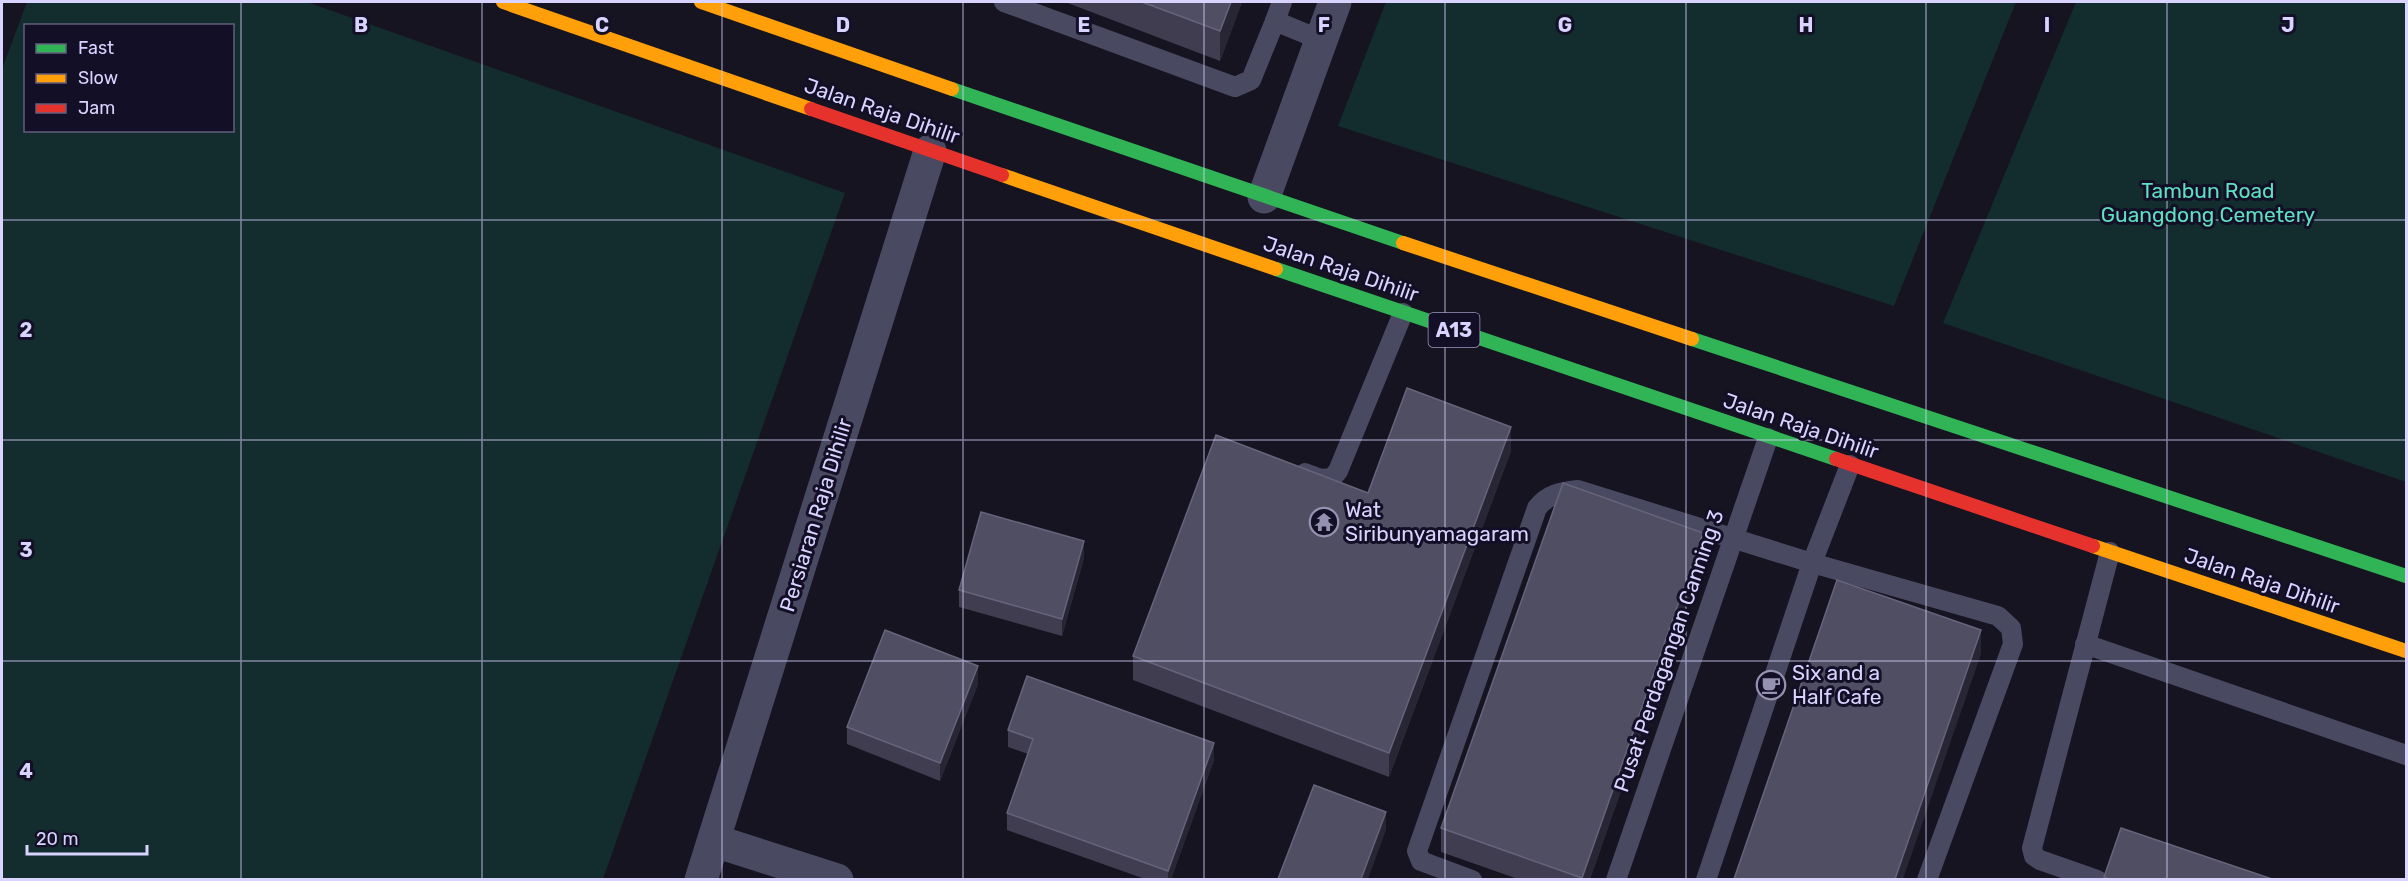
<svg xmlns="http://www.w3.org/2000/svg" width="2408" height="881" viewBox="0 0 2408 881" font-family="Rubik,sans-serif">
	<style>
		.green { fill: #132c2d; fill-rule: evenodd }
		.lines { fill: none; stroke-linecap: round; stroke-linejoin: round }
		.lane { stroke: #4a4962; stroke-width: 20 }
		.street { stroke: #4a4962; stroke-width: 33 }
		.fast { stroke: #30b455; stroke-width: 14 }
		.slow { stroke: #ff9f0a; stroke-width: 14 }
		.jam { stroke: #e5322d; stroke-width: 14 }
		.wall { fill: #403d50 }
		.shaded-wall { fill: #282635 }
		.building { fill: #504e63; stroke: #66637b; stroke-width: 1.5 }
		.grid { fill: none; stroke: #d9d4ff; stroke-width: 1.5; stroke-opacity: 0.55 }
		.labels { text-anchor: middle; stroke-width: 6; stroke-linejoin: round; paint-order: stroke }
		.shield { fill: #130f26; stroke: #9e99be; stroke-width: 1.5 }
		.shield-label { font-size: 20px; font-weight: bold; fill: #d9d4ff }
		.street-label { font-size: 21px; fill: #d9d4ff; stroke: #130f26 }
		.park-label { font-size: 21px; fill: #5fe0c0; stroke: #130f26 }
		.poi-label { font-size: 21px; fill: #d9d4ff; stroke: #130f26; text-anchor: start }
		.grid-label { font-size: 20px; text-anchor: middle; font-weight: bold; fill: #d9d4ff; stroke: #130f26; stroke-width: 6; stroke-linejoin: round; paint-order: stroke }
	</style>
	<rect width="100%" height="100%" fill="#161421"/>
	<g class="green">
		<path d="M 27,2 L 307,2 L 845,193 L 603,879 L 2,879 L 2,69 ZM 26,26 L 232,26 L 232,130 L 26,130 Z"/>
		<path d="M 1386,2 L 2016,2 L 1894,306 L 1338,126 Z"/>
		<path d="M 2076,2 L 2406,2 L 2406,482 L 1943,323 Z"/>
	</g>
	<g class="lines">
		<g class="lane">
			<path d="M 1004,2 L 1235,87 L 1251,80 L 1275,21 L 1321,40"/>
			<path d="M 1275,21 L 1282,2"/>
			<path d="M 1305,473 L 1321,479 L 1332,478 L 1338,471 L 1403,313"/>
			<path d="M 2085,644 L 2406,755"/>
			<path d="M 1472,880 L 1421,861 L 1417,851 L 1537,508 C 1548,494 1561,492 1578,490 L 1812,563 L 1998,616 L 2011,628 L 2013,644 L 1927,880"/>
			<path d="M 1616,880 L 1768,438"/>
			<path d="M 1706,880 L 1812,563 L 1850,465"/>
			<path d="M 2097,880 L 2040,860 L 2034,856 L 2032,848 L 2110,552"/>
		</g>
		<g class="street">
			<path d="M 1264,197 L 1335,2"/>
			<path d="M 715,841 L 837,880"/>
			<path d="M 701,880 L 930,151"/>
		</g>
		<g class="fast">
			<path d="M 952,89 L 1403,243"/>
			<path d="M 1276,269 L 1836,459"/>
			<path d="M 1692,339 L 2406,576"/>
		</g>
		<g class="slow">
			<path d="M 503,2 L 811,109"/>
			<path d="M 701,2 L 952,89"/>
			<path d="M 1002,175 L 1276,269"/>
			<path d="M 1403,243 L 1692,339"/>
			<path d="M 2093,546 L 2406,651"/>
		</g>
		<g class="jam">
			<path d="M 811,109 L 1002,175"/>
			<path d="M 1836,459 L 2093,546"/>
		</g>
	</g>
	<g class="wall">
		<path d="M 1065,2 L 1242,2 L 1220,61 Z"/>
		<path d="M 1511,451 L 1389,777 L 1133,680 L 1133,656 L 1368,493 Z"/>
		<path d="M 1703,557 L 1590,879 L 1518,879 L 1441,852 L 1441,828 Z"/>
		<path d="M 1084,558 L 1062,636 L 959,607 L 959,590 Z"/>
		<path d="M 978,684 L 940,781 L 847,744 L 847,727 Z"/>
		<path d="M 1008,730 L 1214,760 L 1171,879 L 1145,879 L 1007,830 L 1007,813 L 1028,754 L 1008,747 Z"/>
	</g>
	<g class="shaded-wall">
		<path d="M 1231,2 L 1242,2 L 1220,61 L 1220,31 Z"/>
		<path d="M 1511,427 L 1511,451 L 1389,777 L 1389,753 Z"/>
		<path d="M 1703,533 L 1703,557 L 1590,879 L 1582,879 Z"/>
		<path d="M 1084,541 L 1084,558 L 1062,636 L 1062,619 Z"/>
		<path d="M 1981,630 L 1981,654 L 1903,879 L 1895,879 Z"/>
		<path d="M 978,666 L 978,684 L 940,781 L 940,763 Z"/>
		<path d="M 1214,743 L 1214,760 L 1171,879 L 1168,879 L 1168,871 Z"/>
		<path d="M 1386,812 L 1386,830 L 1368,879 L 1361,879 Z"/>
	</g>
	<g class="building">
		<path d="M 1142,2 L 1231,2 L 1220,31 Z"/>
		<path d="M 1407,388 L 1511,427 L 1389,753 L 1133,656 L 1216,435 L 1368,493 Z"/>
		<path d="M 1563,483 L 1703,533 L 1582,878 L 1441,828 Z"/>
		<path d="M 981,512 L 1084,541 L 1062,619 L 959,590 Z"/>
		<path d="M 1837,580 L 1981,630 L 1895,879 L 1734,879 Z"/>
		<path d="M 885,630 L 978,666 L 940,763 L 847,727 Z"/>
		<path d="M 1027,676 L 1214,743 L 1168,871 L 1007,813 L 1033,739 L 1008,730 Z"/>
		<path d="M 1314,785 L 1386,812 L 1361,879 L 1278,879 Z"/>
		<path d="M 2121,828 L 2272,879 L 2110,879 L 2104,877 Z"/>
	</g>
	<path class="grid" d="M 241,2 L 241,880M 482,2 L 482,880M 722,2 L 722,880M 963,2 L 963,880M 1204,2 L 1204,880M 1445,2 L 1445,880M 1686,2 L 1686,880M 1926,2 L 1926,880M 2167,2 L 2167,880M 2,220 L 2406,220M 2,440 L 2406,440M 2,661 L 2406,661"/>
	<defs>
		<g id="temple-ring" transform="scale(1.5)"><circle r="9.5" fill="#130f26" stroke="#9591b1" stroke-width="1.5"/><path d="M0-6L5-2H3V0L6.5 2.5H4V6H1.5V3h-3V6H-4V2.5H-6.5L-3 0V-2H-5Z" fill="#9591b1"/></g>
		<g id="cafe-ring" transform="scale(1.5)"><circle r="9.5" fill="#130f26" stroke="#9591b1" stroke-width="1.5"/><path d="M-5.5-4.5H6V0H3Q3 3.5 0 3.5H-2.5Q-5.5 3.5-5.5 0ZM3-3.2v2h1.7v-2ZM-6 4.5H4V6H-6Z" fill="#9591b1"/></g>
	</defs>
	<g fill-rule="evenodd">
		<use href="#temple-ring" x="1324" y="522"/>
		<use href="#cafe-ring" x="1771" y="685"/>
	</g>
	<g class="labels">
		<rect class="shield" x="1428.5" y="313" width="51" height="34" rx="4.5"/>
		<g class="shield-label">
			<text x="1454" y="337">A13</text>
		</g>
		<g class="street-label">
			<text transform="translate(882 111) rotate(19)" y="7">Jalan Raja Dihilir</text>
			<text transform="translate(1341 269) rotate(19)" y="7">Jalan Raja Dihilir</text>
			<text transform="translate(1801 426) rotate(19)" y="7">Jalan Raja Dihilir</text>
			<text transform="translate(816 515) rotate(-73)" y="7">Persiaran Raja Dihilir</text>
			<text transform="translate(2262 581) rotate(19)" y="7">Jalan Raja Dihilir</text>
			<text transform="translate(1669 651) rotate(-71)" y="7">Pusat Perdagangan Canning 3</text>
		</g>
		<g class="park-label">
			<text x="2208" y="198">Tambun Road<tspan x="2208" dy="24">Guangdong Cemetery</tspan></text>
		</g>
		<g class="poi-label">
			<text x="1345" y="517">Wat<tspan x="1345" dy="24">Siribunyamagaram</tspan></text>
			<text x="1792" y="680">Six and a<tspan x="1792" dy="24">Half Cafe</tspan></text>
		</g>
	</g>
	<g class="grid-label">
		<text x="361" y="32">B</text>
		<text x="602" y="32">C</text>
		<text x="843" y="32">D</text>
		<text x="1084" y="32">E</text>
		<text x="1324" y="32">F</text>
		<text x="1565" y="32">G</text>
		<text x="1806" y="32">H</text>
		<text x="2047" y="32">I</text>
		<text x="2288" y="32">J</text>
		<text x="26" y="337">2</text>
		<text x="26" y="557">3</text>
		<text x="26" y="778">4</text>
	</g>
	<rect width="2408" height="881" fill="none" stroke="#d9d4ff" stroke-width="6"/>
	<rect x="24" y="24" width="210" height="108" fill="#130f26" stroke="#625e7d" stroke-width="1.5"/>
	<rect x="36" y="44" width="30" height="9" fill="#30b455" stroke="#625e7d" stroke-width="1.5"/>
	<text x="78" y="54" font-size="18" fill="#d9d4ff">Fast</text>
	<rect x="36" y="74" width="30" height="9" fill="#ff9f0a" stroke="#625e7d" stroke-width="1.5"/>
	<text x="78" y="84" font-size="18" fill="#d9d4ff">Slow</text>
	<rect x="36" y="104" width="30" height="9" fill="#e5322d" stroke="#625e7d" stroke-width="1.5"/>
	<text x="78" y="114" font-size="18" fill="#d9d4ff">Jam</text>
	<path d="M27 845v9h120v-9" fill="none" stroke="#d9d4ff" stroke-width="3"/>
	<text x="36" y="845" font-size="18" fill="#d9d4ff" stroke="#130f26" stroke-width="4.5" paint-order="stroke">20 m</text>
</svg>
